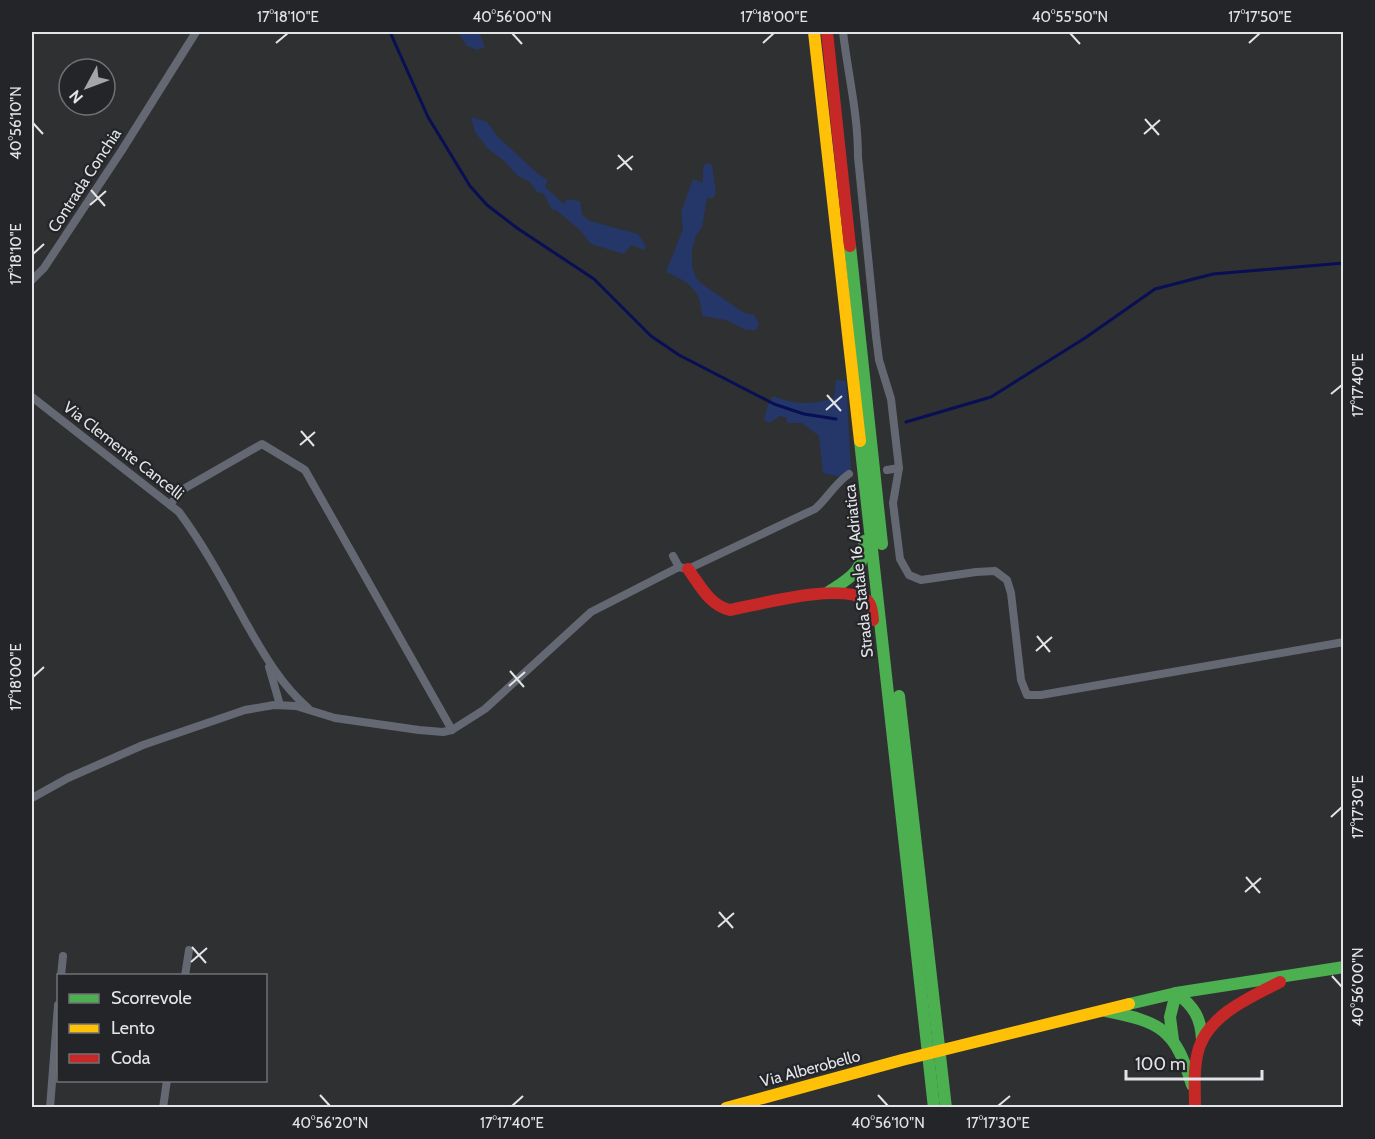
<svg xmlns="http://www.w3.org/2000/svg" width="1375" height="1139" viewBox="0 0 1375 1139" font-family="Cabin,sans-serif">
	<style>
		.green { fill: #253768 }
		.lines { fill: none; stroke-linecap: round; stroke-linejoin: round }
		.stream { stroke: #080f54; stroke-width: 3 }
		.street { stroke: #646872; stroke-width: 8 }
		.fast { stroke: #4caf50; stroke-width: 12 }
		.slow { stroke: #ffc107; stroke-width: 12 }
		.jam { stroke: #c62828; stroke-width: 12 }
		.ticks { fill: none; stroke: #e3e4e7; stroke-width: 2 }
		.labels { text-anchor: middle; stroke-width: 4.5; stroke-linejoin: round; paint-order: stroke }
		.street-label { font-size: 16px; fill: #e3e4e7; stroke: #232529 }
		.neatline { fill: none; stroke: #e3e4e7; stroke-width: 2 }
		.ticks-label { font-size: 15px; text-anchor: middle; fill: #e3e4e7 }
	</style>
	<rect width="100%" height="100%" fill="#2e3032"/>
	<g class="green">
		<path d="M 458,32 L 479,32 L 485,47 L 477,50 L 467,46 Z"/>
		<path d="M 471,117 L 487,122 L 498,137 L 538,174 L 548,180 L 545,187 L 564,204 L 567,199 L 580,201 L 582,215 L 590,221 L 638,234 L 646,246 L 644,250 L 631,245 L 624,254 L 591,244 L 579,229 L 556,210 L 552,210 L 544,194 L 537,192 L 530,182 L 518,176 L 503,160 L 488,149 L 475,132 Z"/>
		<path d="M 707,163 L 712,165 L 716,193 L 713,198 L 707,198 L 702,227 L 696,236 L 692,249 L 692,266 L 696,278 L 702,284 L 744,313 L 754,315 L 759,323 L 756,330 L 746,330 L 726,320 L 702,316 C 701,290 689,282 666,272 L 683,229 L 681,212 L 693,179 L 703,183 L 703,167 Z"/>
		<path d="M 836,380 L 846,381 L 851,471 L 841,477 L 823,473 L 819,436 L 802,423 L 787,423 L 787,418 L 780,416 L 769,423 L 764,420 L 767,408 L 773,396 C 795,405 812,405 834,398 Z"/>
	</g>
	<g class="lines">
		<g class="stream">
			<path d="M 390,32 L 428,117 L 470,186 L 487,205 L 517,228 L 594,279 L 651,336 L 679,355 L 774,404 L 804,414 L 836,419"/>
			<path d="M 906,422 L 991,397 L 1085,338 L 1155,289 L 1213,274 L 1344,263"/>
		</g>
		<g class="street">
			<path d="M 843,32 C 848,75 858,113 858,157 L 876,336 L 879,360 L 891,399 L 899,468 L 893,503 L 900,559 L 909,575 L 921,580 L 976,572 L 995,571 L 1007,580 L 1011,593 L 1021,680 L 1027,695 L 1041,695 L 1344,642"/>
			<path d="M 32,280 L 44,268 L 122,150 L 196,32"/>
			<path d="M 32,397 L 179,512 C 205,547 225,585 246,623 C 263,653 281,685 308,708"/>
			<path d="M 887,470 L 899,468"/>
			<path d="M 170,505 L 180,491 L 262,444 L 305,470 L 452,730"/>
			<path d="M 673,556 L 679,567"/>
			<path d="M 269,667 L 280,705"/>
			<path d="M 32,798 L 68,778 L 143,745 L 245,710 L 274,705 L 296,706 L 335,718 L 419,730 L 443,732 L 452,730 L 485,709 L 591,612 L 679,567 L 688,569 L 815,509 C 828,498 835,483 849,474"/>
			<path d="M 61,976 L 63,956"/>
			<path d="M 185,976 L 189,950"/>
			<path d="M 50,1108 L 58,1005"/>
			<path d="M 163,1108 L 167,1080"/>
		</g>
		<g class="fast">
			<path d="M 850,246 L 882,544"/>
			<path d="M 860,441 L 934,1108"/>
			<path d="M 827,593 C 850,578 865,571 864,541"/>
			<path d="M 899,696 L 946,1108"/>
			<path d="M 1129,1004 L 1176,993 L 1344,967"/>
			<path d="M 1106,1011 C 1161,1022 1175,1029 1192,1085"/>
			<path d="M 1173,1040 L 1170,1017 L 1176,993 C 1194,1006 1201,1018 1202,1040"/>
		</g>
		<g class="slow">
			<path d="M 814,32 L 860,441"/>
			<path d="M 726,1108 L 902,1060 L 1129,1004"/>
		</g>
		<g class="jam">
			<path d="M 827,32 L 850,246"/>
			<path d="M 688,569 C 700,585 709,605 730,610 C 761,604 838,583 865,599 C 872,603 872,613 873,620"/>
			<path d="M 1195,1108 C 1195,1088 1193,1067 1199,1048 C 1210,1014 1251,997 1280,982"/>
		</g>
	</g>
	<path class="ticks" d="M 512,33 L 522,44M 1070,33 L 1080,44M 276,43 L 288,33M 763,43 L 774,33M 1249,43 L 1260,33M 1145,119 L 1159,135M 33,123 L 43,134M 1144,134 L 1160,120M 618,155 L 632,170M 617,169 L 633,156M 91,190 L 105,206M 90,205 L 106,191M 33,254 L 44,244M 1331,394 L 1342,385M 827,395 L 841,411M 826,410 L 842,396M 301,431 L 314,446M 300,445 L 315,432M 1037,636 L 1050,652M 1036,651 L 1052,637M 510,671 L 524,687M 33,677 L 44,667M 509,686 L 525,672M 1331,817 L 1342,807M 1246,877 L 1260,893M 1245,892 L 1261,878M 719,912 L 733,928M 718,927 L 734,913M 192,947 L 206,963M 191,962 L 207,948M 1332,976 L 1342,987M 320,1095 L 330,1106M 878,1095 L 888,1106M 512,1106 L 523,1096M 998,1106 L 1010,1096"/>
	<g class="labels">
		<g class="street-label">
			<text transform="translate(84 180) rotate(-57)" y="6">Contrada Conchia</text>
			<text transform="translate(124 450) rotate(38)" y="6">Via Clemente Cancelli</text>
			<text transform="translate(858 571) rotate(-96)" y="6">Strada Statale 16 Adriatica</text>
			<text transform="translate(810 1068) rotate(-15)" y="6">Via Alberobello</text>
		</g>
	</g>
	<rect width="1375" height="1139" fill="none" stroke="#232529" stroke-width="66"/>
	<rect x="57" y="974" width="210" height="108" fill="#232529" stroke="#707175" stroke-width="1.5"/>
	<rect x="69" y="994" width="30" height="9" fill="#4caf50" stroke="#707175" stroke-width="1.5"/>
	<text x="111" y="1004" font-size="18" fill="#e3e4e7">Scorrevole</text>
	<rect x="69" y="1024" width="30" height="9" fill="#ffc107" stroke="#707175" stroke-width="1.5"/>
	<text x="111" y="1034" font-size="18" fill="#e3e4e7">Lento</text>
	<rect x="69" y="1054" width="30" height="9" fill="#c62828" stroke="#707175" stroke-width="1.5"/>
	<text x="111" y="1064" font-size="18" fill="#e3e4e7">Coda</text>
	<g transform="translate(87 87) rotate(229)"><circle r="28" fill="#232529" stroke="#707175" stroke-width="1.5"/>
	<path d="M0-4.5L10 22L0 15L-10 22Z" fill="#a4a5a8"/>
	<text y="-9" font-size="16" font-weight="bold" text-anchor="middle" fill="#e3e4e7">N</text>
	</g>
	<path d="M1126 1070v9h136v-9" fill="none" stroke="#e3e4e7" stroke-width="3"/>
	<text x="1135" y="1070" font-size="18" fill="#e3e4e7" stroke="#232529" stroke-width="4.5" paint-order="stroke">100 m</text>
	<rect x="33" y="33" width="1309" height="1073" class="neatline"/>
	<g class="ticks-label">
		<text x="288" y="22">17°18'10"E</text>
		<text x="512" y="22">40°56'00"N</text>
		<text x="774" y="22">17°18'00"E</text>
		<text x="1070" y="22">40°55'50"N</text>
		<text x="1260" y="22">17°17'50"E</text>
		<text transform="translate(16 123) rotate(-90)" y="5">40°56'10"N</text>
		<text transform="translate(16 254) rotate(-90)" y="5">17°18'10"E</text>
		<text transform="translate(1358 385) rotate(-90)" y="5">17°17'40"E</text>
		<text transform="translate(16 677) rotate(-90)" y="5">17°18'00"E</text>
		<text transform="translate(1358 807) rotate(-90)" y="5">17°17'30"E</text>
		<text transform="translate(1358 987) rotate(-90)" y="5">40°56'00"N</text>
		<text x="330" y="1128">40°56'20"N</text>
		<text x="512" y="1128">17°17'40"E</text>
		<text x="888" y="1128">40°56'10"N</text>
		<text x="998" y="1128">17°17'30"E</text>
	</g>
</svg>
